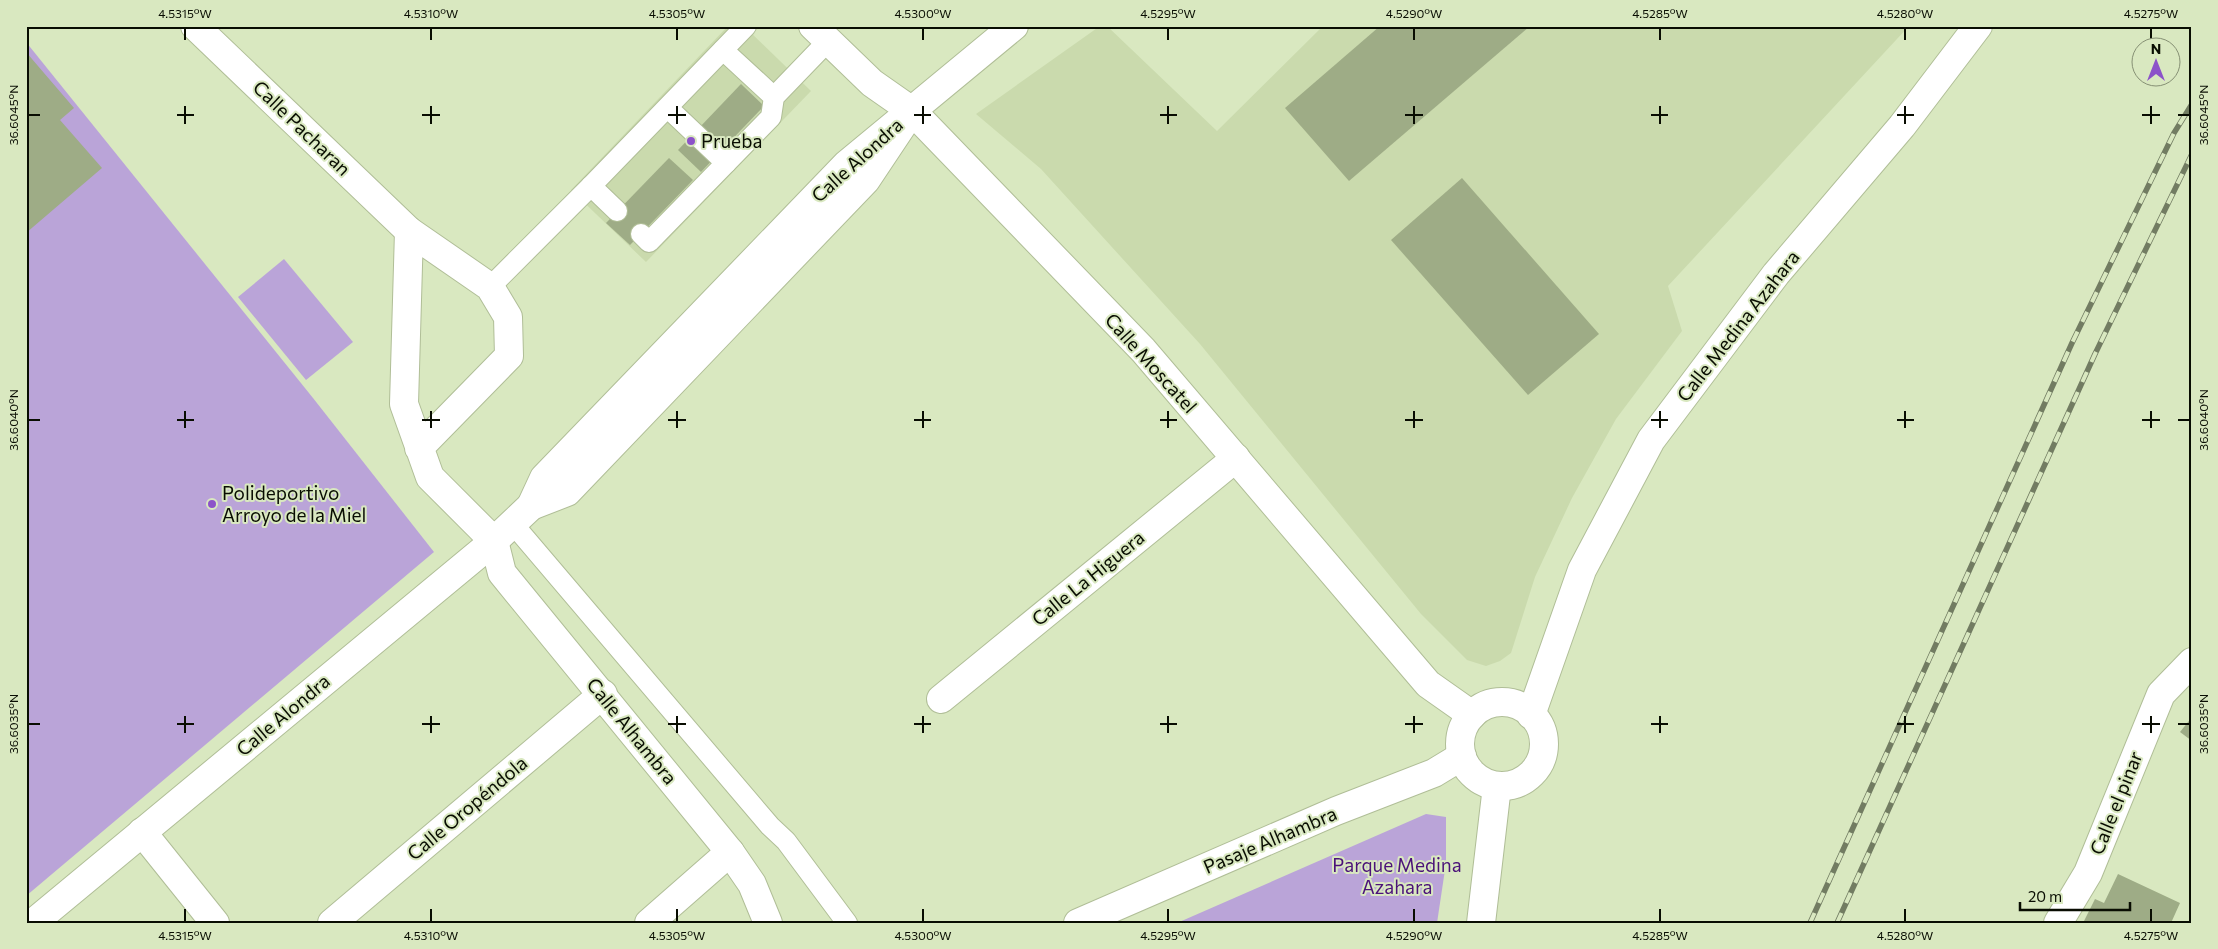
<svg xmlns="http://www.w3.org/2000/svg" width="2218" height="949" viewBox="0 0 2218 949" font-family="Commissioner,sans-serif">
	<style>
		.built { fill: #cadaad }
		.green { fill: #baa4d8 }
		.building { fill: #9eac86 }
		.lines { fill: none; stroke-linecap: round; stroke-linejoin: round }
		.lane-casing { stroke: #b0be97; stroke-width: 22 }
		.street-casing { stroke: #b0be97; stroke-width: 30 }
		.lane { stroke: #fff; stroke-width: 20 }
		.street { stroke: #fff; stroke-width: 28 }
		.rail-casing { stroke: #727c62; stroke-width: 5.5 }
		.rail { stroke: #d9e8c0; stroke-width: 4; stroke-dasharray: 11; stroke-linecap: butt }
		.ticks { fill: none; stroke: #090d02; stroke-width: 2 }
		.poi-dot { fill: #8c52c9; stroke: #d9e8c0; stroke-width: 2 }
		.labels { text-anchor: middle; stroke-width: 4; stroke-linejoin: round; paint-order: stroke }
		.street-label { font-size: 19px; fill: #090d02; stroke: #d9e8c0 }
		.poi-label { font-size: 19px; fill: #090d02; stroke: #d9e8c0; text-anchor: start }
		.park-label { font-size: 19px; fill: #4b1279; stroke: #d9e8c0 }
		.neatline { fill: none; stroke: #090d02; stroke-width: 2 }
		.ticks-label { font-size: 12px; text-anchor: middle; fill: #090d02 }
	</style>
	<rect width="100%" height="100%" fill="#d9e8c0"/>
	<g class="built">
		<path d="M 728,26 L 744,26 L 811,91 L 646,262 L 571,190 Z"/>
		<path d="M 1100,26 L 1107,26 L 1217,131 L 1323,26 L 1909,26 L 1668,286 L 1682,331 L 1616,419 L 1572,498 L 1535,577 L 1511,653 L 1500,661 L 1486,666 L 1467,660 L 1421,614 L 1200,344 L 1041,169 L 976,114 Z"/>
	</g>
	<g class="green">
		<path d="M 26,42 L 313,398 L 434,552 L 26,896 Z"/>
		<path d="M 284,259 L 353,342 L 306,380 L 238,297 Z"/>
		<path d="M 1426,814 L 1446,817 L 1446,863 L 1437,923 L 1177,923 Z"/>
	</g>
	<g class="building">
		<path d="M 1380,26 L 1530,26 L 1349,181 L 1285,108 Z"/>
		<path d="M 26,52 L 74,108 L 60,120 L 102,168 L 26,233 Z"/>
		<path d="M 741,84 L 764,106 L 701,172 L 678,150 Z"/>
		<path d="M 669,158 L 693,180 L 630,245 L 606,223 Z"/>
		<path d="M 1462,178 L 1599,334 L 1528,395 L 1391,240 Z"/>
		<path d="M 2192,717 L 2192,741 L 2180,732 Z"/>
		<path d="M 2118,874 L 2180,903 L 2171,923 L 2083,923 L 2095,899 L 2104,903 Z"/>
	</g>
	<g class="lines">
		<g class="lane-casing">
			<g id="lane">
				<path d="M 723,50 L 774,97"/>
				<path d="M 668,108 L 726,163"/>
				<path d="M 591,186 L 617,211"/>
				<path d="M 641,234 L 649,242 L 771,117 L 774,97 L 828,41"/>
				<path d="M 490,287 L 591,186 L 746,26"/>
				<path d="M 513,524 L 770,826 L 786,841 L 847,923"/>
			</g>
		</g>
		<g class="street-casing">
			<g id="street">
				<path d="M 195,26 L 409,231"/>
				<path d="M 813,26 L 872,83 L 912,111 L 1143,350 L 1428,684 L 1472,715"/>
				<path d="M 912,111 L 866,180 L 567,492 L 531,506 L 544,478 L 847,164 L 1014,26"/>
				<path d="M 419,448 L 509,356 L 508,317 L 490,287 L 409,231 L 404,404 L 430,477 L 494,541 L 502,573 L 730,852 L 752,884 L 768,923"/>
				<path d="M 941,699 L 1236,458"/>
				<circle cx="1502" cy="744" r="42"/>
				<path d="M 1531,715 L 1582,570 L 1651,440 L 1776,274 L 1902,126 L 1978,26"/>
				<path d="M 142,832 L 215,923"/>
				<path d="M 33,923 L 494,541 L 531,506"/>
				<path d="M 332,923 L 603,694"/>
				<path d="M 649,923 L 730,852"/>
				<path d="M 1078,923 L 1336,811 L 1434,773 L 1462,756"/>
				<path d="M 1481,923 L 1497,786"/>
				<path d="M 2058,923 L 2088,873 L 2161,694 L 2192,662"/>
			</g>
		</g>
		<use href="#lane" class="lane"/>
		<use href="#street" class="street"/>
		<g class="rail-casing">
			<g id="rail">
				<path d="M 1810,923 L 2072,343 L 2174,133 L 2192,104"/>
				<path d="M 1837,923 L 2095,354 L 2192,154"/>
			</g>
		</g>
		<use href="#rail" class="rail"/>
	</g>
	<path class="ticks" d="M 185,28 L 185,40M 431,28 L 431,40M 677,28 L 677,40M 923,28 L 923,40M 1168,28 L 1168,40M 1414,28 L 1414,40M 1660,28 L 1660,40M 1905,28 L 1905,40M 2151,28 L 2151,40M 185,106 L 185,124M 431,106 L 431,124M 677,106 L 677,124M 923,106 L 923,124M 1168,106 L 1168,124M 1414,106 L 1414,124M 1660,106 L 1660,124M 1905,106 L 1905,124M 2151,106 L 2151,124M 28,115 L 40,115M 177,115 L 194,115M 422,115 L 440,115M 668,115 L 686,115M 914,115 L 931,115M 1160,115 L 1177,115M 1405,115 L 1423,115M 1651,115 L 1668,115M 1897,115 L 1914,115M 2142,115 L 2160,115M 2178,115 L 2190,115M 185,411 L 185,428M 431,411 L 431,428M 677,411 L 677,428M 923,411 L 923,428M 1168,411 L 1168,428M 1414,411 L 1414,428M 1660,411 L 1660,428M 1905,411 L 1905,428M 2151,411 L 2151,428M 28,420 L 40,420M 177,420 L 194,420M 422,420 L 440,420M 668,420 L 686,420M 914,420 L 931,420M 1160,420 L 1177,420M 1405,420 L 1423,420M 1651,420 L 1668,420M 1897,420 L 1914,420M 2142,420 L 2160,420M 2178,420 L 2190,420M 185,716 L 185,733M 431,716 L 431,733M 677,716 L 677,733M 923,716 L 923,733M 1168,716 L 1168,733M 1414,716 L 1414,733M 1660,716 L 1660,733M 1905,716 L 1905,733M 2151,716 L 2151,733M 28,724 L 40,724M 177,724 L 194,724M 422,724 L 440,724M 668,724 L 686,724M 914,724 L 931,724M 1160,724 L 1177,724M 1405,724 L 1423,724M 1651,724 L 1668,724M 1897,724 L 1914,724M 2142,724 L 2160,724M 2178,724 L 2190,724M 185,909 L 185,922M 431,909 L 431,922M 677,909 L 677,922M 923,909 L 923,922M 1168,909 L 1168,922M 1414,909 L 1414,922M 1660,909 L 1660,922M 1905,909 L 1905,922M 2151,909 L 2151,922"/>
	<g class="poi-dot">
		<circle cx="691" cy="141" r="5"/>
		<circle cx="212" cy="504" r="5"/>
	</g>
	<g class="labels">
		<g class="street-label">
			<text transform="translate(302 128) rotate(44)" y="7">Calle Pacharan</text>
			<text transform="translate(857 160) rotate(-42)" y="7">Calle Alondra</text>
			<text transform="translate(1738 326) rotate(-52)" y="7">Calle Medina Azahara</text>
			<text transform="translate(1151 363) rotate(48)" y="7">Calle Moscatel</text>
			<text transform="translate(1088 578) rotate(-39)" y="7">Calle La Higuera</text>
			<text transform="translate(283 715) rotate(-40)" y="7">Calle Alondra</text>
			<text transform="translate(632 731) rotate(51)" y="7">Calle Alhambra</text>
			<text transform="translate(2116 803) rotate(-68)" y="7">Calle el pinar</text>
			<text transform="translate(467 808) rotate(-40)" y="7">Calle Oropéndola</text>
			<text transform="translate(1270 840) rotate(-23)" y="7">Pasaje Alhambra</text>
		</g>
		<g class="poi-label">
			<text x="701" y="148">Prueba</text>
			<text x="222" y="500">Polideportivo<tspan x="222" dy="22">Arroyo de la Miel</tspan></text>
		</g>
		<g class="park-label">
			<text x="1397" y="872">Parque Medina<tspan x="1397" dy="22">Azahara</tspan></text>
		</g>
	</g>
	<rect width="2218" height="949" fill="none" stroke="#d9e8c0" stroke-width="55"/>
	<g transform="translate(2156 62)"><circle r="24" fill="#d9e8c0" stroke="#869074"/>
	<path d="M0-4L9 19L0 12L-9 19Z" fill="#8c52c9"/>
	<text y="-8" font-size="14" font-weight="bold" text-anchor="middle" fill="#090d02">N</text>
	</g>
	<path d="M2020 902v8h110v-8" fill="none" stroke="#090d02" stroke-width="2.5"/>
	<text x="2028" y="902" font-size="15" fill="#090d02" stroke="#d9e8c0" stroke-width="4" paint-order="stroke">20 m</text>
	<rect x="28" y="28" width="2162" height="894" class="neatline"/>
	<g class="ticks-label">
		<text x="185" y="18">4.5315°W</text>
		<text x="431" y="18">4.5310°W</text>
		<text x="677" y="18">4.5305°W</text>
		<text x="923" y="18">4.5300°W</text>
		<text x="1168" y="18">4.5295°W</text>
		<text x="1414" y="18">4.5290°W</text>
		<text x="1660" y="18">4.5285°W</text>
		<text x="1905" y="18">4.5280°W</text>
		<text x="2151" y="18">4.5275°W</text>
		<text transform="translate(14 115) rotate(-90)" y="4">36.6045°N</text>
		<text transform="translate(2204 115) rotate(-90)" y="4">36.6045°N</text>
		<text transform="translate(14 420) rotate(-90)" y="4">36.6040°N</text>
		<text transform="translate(2204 420) rotate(-90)" y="4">36.6040°N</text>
		<text transform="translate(14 724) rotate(-90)" y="4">36.6035°N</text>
		<text transform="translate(2204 724) rotate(-90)" y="4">36.6035°N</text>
		<text x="185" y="940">4.5315°W</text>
		<text x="431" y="940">4.5310°W</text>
		<text x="677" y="940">4.5305°W</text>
		<text x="923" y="940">4.5300°W</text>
		<text x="1168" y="940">4.5295°W</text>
		<text x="1414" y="940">4.5290°W</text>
		<text x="1660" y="940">4.5285°W</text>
		<text x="1905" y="940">4.5280°W</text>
		<text x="2151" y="940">4.5275°W</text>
	</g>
</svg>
